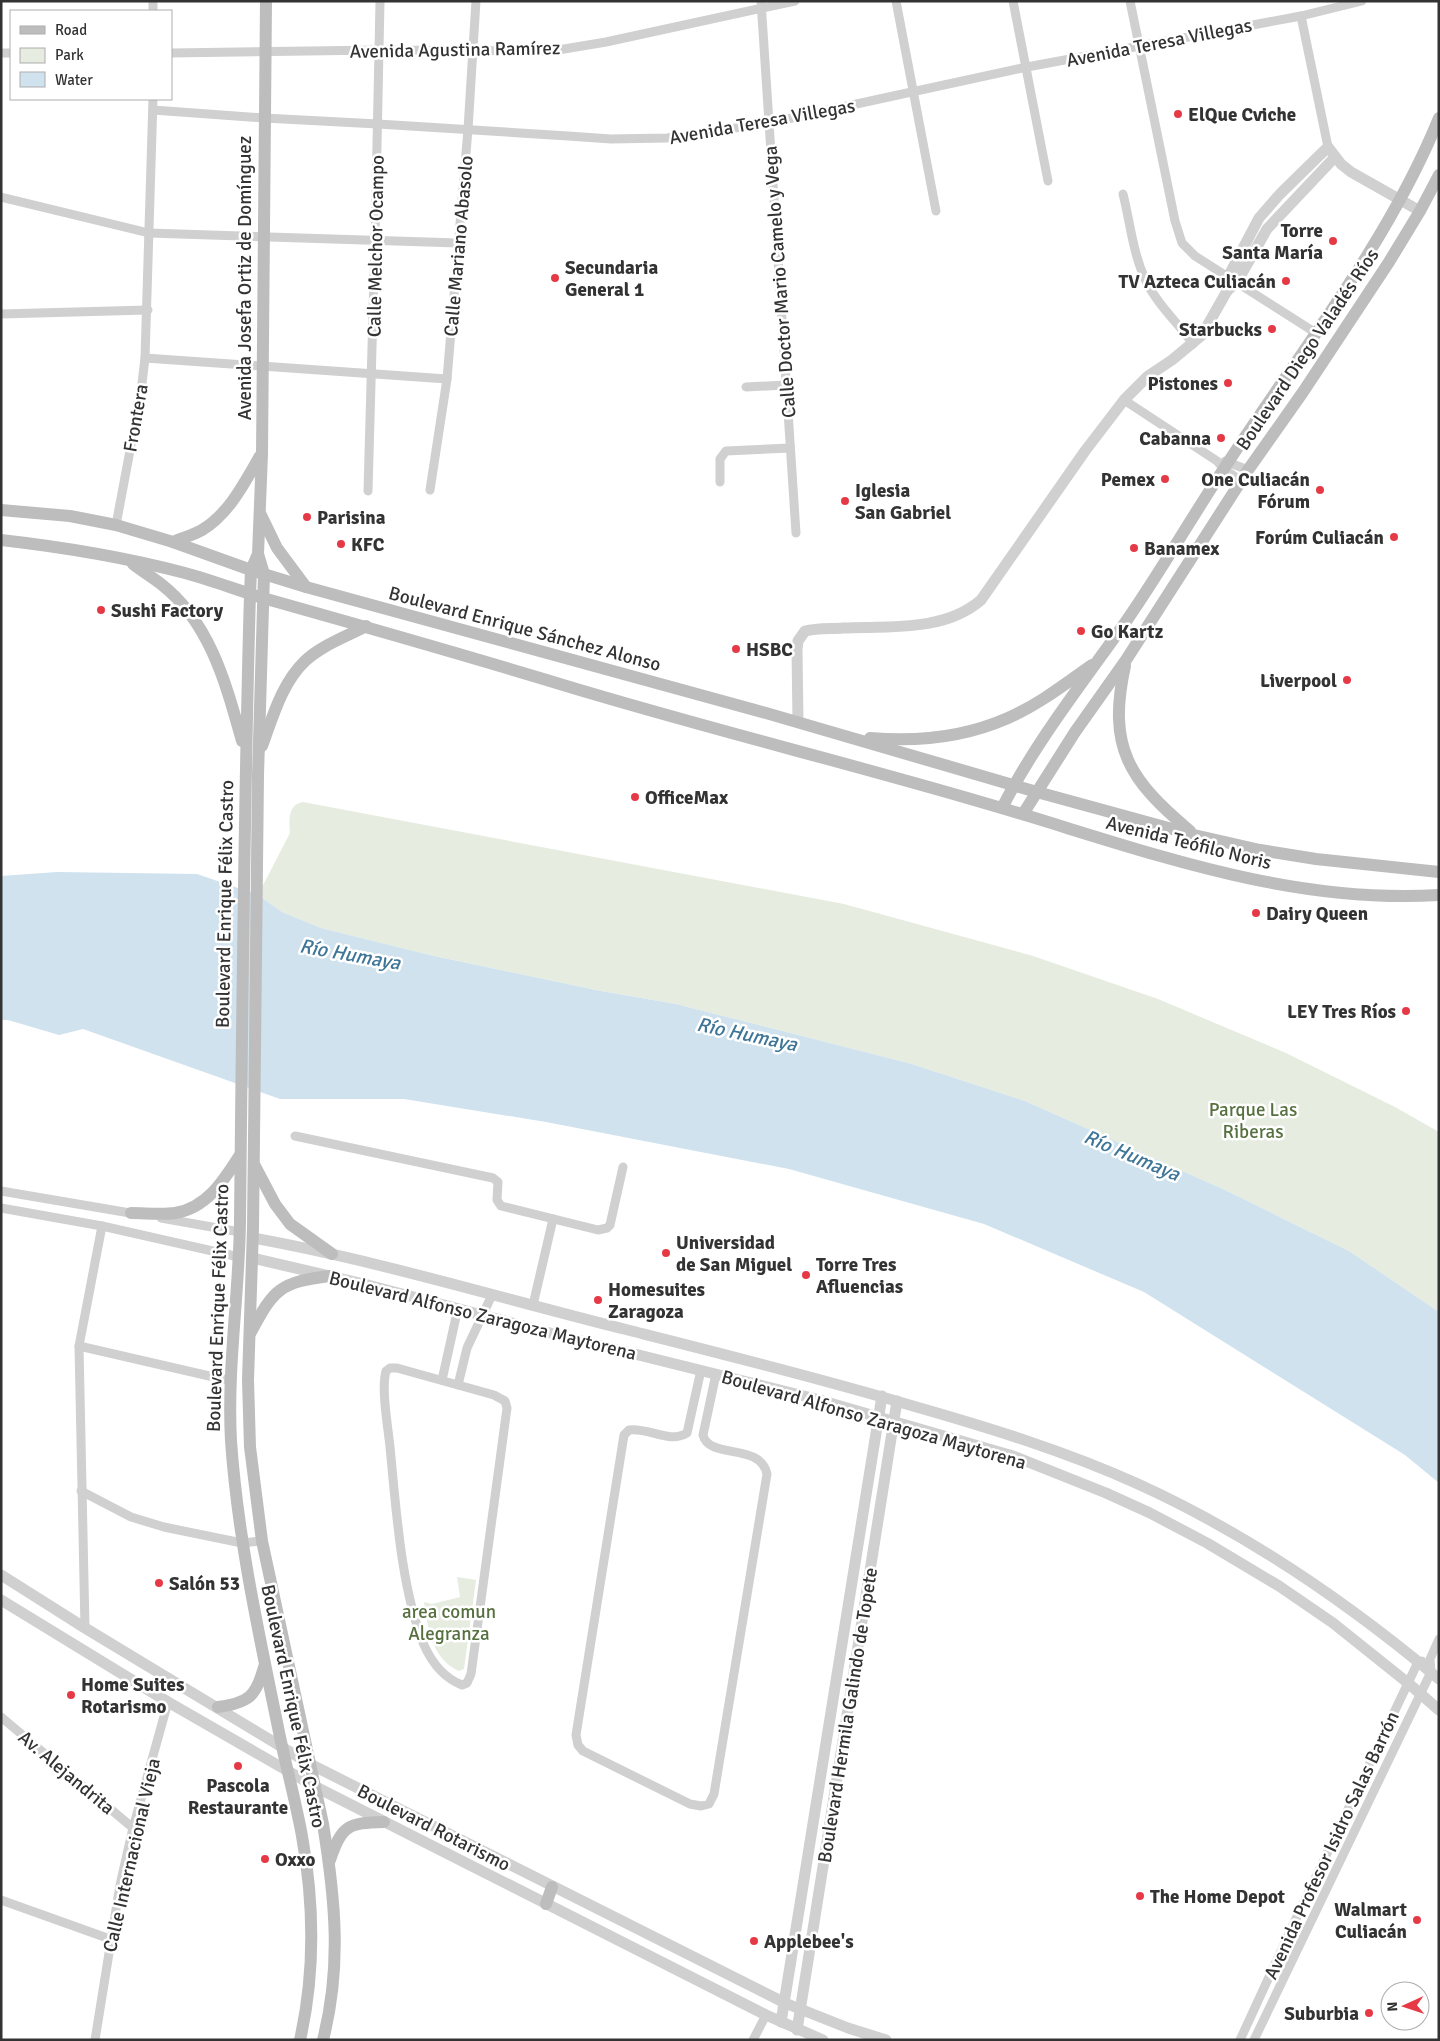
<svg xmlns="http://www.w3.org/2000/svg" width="1440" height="2041" viewBox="0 0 1440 2041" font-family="Signika,sans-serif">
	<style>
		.green { fill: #e6ecdf }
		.water { fill: #cfe2ee }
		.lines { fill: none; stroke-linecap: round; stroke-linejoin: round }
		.minor { stroke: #d0d0d0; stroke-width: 9 }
		.tertiary { stroke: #d0d0d0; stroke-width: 11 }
		.secondary { stroke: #bdbdbd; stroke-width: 12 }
		.poi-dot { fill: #e63946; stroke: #fff; stroke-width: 2 }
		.labels { text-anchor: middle; stroke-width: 5; stroke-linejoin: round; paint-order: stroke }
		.street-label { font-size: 19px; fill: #333; stroke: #fff }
		.poi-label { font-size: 19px; font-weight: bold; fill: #333; stroke: #fff; text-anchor: start }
		.park-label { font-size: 19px; fill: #56703f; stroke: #fff }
		.water-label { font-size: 20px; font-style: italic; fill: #3f7597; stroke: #fff }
	</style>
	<rect width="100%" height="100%" fill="#fff"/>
	<g class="green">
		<path d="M 303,802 L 844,904 L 1033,956 L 1158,999 L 1286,1053 L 1395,1107 L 1439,1132 L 1439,1312 L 1349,1251 L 1225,1190 L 1025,1101 L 912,1064 L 676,1004 L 601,991 L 434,956 L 321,928 L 282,912 L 258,895 L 290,833 C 289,821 288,804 303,802 Z"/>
		<path d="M 457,1577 L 476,1580 L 464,1669 L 459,1671 C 432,1659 428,1629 424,1602 L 432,1604 L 460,1597 Z"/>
	</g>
	<path class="water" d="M 57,872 L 197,874 L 258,895 L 282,912 L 321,928 L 434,956 L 601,991 L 676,1004 L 912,1064 L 1025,1101 L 1225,1190 L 1349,1251 L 1439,1312 L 1439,1483 L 1405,1455 L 1144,1292 L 984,1224 L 789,1169 L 546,1122 L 404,1099 L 280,1099 L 83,1029 L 59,1035 L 8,1020 L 1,1020 L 1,876 Z"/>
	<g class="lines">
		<g class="minor">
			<path d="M 761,1 L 796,533"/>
			<path d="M 896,1 L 936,211"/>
			<path d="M 1013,1 L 1048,181"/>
			<path d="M 1130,1 L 1175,221 L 1182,243 L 1195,256 L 1316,333"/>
			<path d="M 153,11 L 153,1"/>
			<path d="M 1301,16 L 1328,147"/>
			<path d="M 1,53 L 11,53"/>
			<path d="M 171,53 L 379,50 L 552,51 L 606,42 L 795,1"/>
			<path d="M 153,110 L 264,118 L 378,124 L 568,136 L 611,139 L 667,138 L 769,123 L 1027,67 L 1301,16 L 1362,1"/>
			<path d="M 1123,194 C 1130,222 1133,253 1145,279 C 1156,303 1178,323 1193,344"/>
			<path d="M 1,197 L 149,233 L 458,243"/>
			<path d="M 1,314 L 148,310"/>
			<path d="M 145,358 L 447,379"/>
			<path d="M 746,387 L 786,385"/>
			<path d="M 1124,400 L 1217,461 L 1224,469 L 1241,481"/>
			<path d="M 1225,461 L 1248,470"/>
			<path d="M 720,482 L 720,459 L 726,451 L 790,448"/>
			<path d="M 430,490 L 447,379 L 468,129 L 476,1"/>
			<path d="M 368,491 L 375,240 L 380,1"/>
			<path d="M 116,525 L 141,392 L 145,358 L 153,99"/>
			<path d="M 295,1136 L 493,1178 L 498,1182 L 497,1200 L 501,1206 L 598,1230 L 607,1228 L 610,1225 L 623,1167"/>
			<path d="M 1,1191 L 136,1214"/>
			<path d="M 1,1208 L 102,1226 L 239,1257"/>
			<path d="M 161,1218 L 240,1232"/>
			<path d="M 533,1305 L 553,1219"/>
			<path d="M 79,1346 L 231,1381"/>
			<path d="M 390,1368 L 397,1368 L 494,1395 L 505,1401 L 507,1408 L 471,1674 L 467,1683 L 462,1685 C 444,1678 432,1663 424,1645 C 401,1589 396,1508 390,1447 C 388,1427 381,1389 386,1371 Z"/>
			<path d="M 701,1370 L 687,1433 C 669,1444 648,1427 629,1430 L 624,1435 L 576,1735 L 578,1745 L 583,1751 L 690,1804 L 701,1806 L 709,1804 L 714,1794 L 767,1474 C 760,1442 709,1460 703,1435 L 716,1374"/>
			<path d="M 442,1380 L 458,1308"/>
			<path d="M 458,1385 L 467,1348 L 492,1295"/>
			<path d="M 81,1491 L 131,1517 L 164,1527 L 242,1543 L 262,1541"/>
			<path d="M 85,1628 L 79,1346 L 102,1226"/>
			<path d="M 1,1717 L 133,1828"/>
			<path d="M 1,1900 L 110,1939"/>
			<path d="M 95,2040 L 120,1885 L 133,1828 L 168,1702"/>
			<path d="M 753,2040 L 766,2015"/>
			<path d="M 1240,2040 L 1293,1925 L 1418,1662 L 1422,1661"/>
			<path d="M 1254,2040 L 1431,1672 L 1430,1659 L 1439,1639"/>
		</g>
		<g class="tertiary">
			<path d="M 1227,291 L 1228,277 L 1259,218 L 1280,194 L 1328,147 L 1341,164 L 1351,172 L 1420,211"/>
			<path d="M 798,722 L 797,650 L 798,641 L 805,631 C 817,628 831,629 843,628 C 889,626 944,632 981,600 L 1085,451 L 1124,400 L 1148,376 L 1172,360 L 1202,335 L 1227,291 L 1237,282 L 1267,229 L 1335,157"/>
			<path d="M 253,1238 C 380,1261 503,1299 628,1330 C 723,1354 819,1378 913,1406 C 990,1428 1065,1451 1138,1484 C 1248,1534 1347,1602 1439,1679"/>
			<path d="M 252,1258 L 364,1284 L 542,1331 L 816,1399 L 1013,1456 L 1106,1493 L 1150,1513 L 1207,1543 L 1279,1586 L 1333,1623 L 1408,1683 L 1439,1710"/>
			<path d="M 1,1575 L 85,1628 L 310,1764 L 785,2003 L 848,2028 L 886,2040"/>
			<path d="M 1,1600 L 168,1702 L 314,1786 L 766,2015 L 823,2040"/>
			<path d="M 781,2022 L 882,1396"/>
			<path d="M 797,2030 L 897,1401"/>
		</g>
		<g class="secondary">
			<path d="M 266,1 L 262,454 L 258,554 L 251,570 L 250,594 C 244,803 242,1013 240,1222 C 239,1295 227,1368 231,1441 C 238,1541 260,1639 280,1737 C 287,1770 296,1803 302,1836 C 314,1903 315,1974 300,2040"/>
			<path d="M 1,510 L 70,516 L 116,525 L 173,542 L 251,570 L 306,587 L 766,713 L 1037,792 L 1194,835 L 1260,850 L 1316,859 L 1439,872"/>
			<path d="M 261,515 L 277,548 L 306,587"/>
			<path d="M 1,540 C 63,547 124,557 185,573 C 211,580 237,590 263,598 C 359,625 454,652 550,681 C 693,725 838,760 981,802 C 1131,845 1279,905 1439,895"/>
			<path d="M 173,542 C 182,538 193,535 202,530 C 229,514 245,482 260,456"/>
			<path d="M 258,554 L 264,574 L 258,775 L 253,1228 L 248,1380 L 250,1447 L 262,1541 L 323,1824 C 335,1898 342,1966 323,2040"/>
			<path d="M 133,564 C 142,571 152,577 161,584 C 210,622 226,684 242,741"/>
			<path d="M 1125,666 C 1107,747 1129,780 1190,831"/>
			<path d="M 870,738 C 916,742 965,737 1008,718 C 1038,705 1065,684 1092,665"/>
			<path d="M 262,746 C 273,716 282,683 305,661 C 322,645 346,637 366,626"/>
			<path d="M 1002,808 C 1036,741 1084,681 1127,620 C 1163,568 1194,513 1229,461 C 1302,349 1388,243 1439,118"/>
			<path d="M 1023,814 L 1075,732 L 1126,660 L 1248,470 L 1303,392 L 1389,262 L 1420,211 L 1439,175"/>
			<path d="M 255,1166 L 275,1204 L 290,1224 L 332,1254"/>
			<path d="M 131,1213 C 145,1213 161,1215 175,1213 C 207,1208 224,1180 240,1155"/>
			<path d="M 251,1332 C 274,1289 280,1282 330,1276"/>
			<path d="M 218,1707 C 248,1703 256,1697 264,1667"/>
			<path d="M 330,1860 C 342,1825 348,1823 384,1822"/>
			<path d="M 546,1904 L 552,1887"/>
		</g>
	</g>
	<g class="poi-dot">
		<circle cx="1178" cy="114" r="5"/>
		<circle cx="1333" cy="241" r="5"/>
		<circle cx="555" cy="278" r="5"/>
		<circle cx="1286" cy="281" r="5"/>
		<circle cx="1272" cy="329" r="5"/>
		<circle cx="1228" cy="383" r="5"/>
		<circle cx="1221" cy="438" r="5"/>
		<circle cx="1165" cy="479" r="5"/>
		<circle cx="1320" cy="490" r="5"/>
		<circle cx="845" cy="501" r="5"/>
		<circle cx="307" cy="517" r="5"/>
		<circle cx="1394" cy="537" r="5"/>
		<circle cx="341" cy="544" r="5"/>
		<circle cx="1134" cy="548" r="5"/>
		<circle cx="101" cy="610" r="5"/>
		<circle cx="1081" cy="631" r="5"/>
		<circle cx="736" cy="649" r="5"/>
		<circle cx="1347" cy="680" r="5"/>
		<circle cx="635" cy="797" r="5"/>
		<circle cx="1256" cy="913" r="5"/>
		<circle cx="1406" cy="1011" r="5"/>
		<circle cx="666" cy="1253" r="5"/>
		<circle cx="806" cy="1275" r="5"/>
		<circle cx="598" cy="1300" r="5"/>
		<circle cx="159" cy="1583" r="5"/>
		<circle cx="71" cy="1695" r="5"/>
		<circle cx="238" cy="1766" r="5"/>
		<circle cx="265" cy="1859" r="5"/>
		<circle cx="1140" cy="1896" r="5"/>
		<circle cx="1417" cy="1920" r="5"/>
		<circle cx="754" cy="1941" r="5"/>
		<circle cx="1369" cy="2013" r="5"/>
	</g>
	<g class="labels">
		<g class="street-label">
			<text transform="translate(1159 42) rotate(-11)" y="7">Avenida Teresa Villegas</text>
			<text transform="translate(455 49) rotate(-1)" y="7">Avenida Agustina Ramírez</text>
			<text transform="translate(762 121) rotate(-10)" y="7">Avenida Teresa Villegas</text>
			<text transform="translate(375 246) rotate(-89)" y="7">Calle Melchor Ocampo</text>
			<text transform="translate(458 246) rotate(-85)" y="7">Calle Mariano Abasolo</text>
			<text transform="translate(244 278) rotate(-90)" y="7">Avenida Josefa Ortiz de Domínguez</text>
			<text transform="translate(779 282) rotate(-94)" y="7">Calle Doctor Mario Camelo y Vega</text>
			<text transform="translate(1307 349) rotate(-56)" y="7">Boulevard Diego Valadés Ríos</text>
			<text transform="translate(135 418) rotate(-80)" y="7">Frontera</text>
			<text transform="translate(525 628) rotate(15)" y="7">Boulevard Enrique Sánchez Alonso</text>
			<text transform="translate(1189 842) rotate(14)" y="7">Avenida Teófilo Noris</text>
			<text transform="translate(224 904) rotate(-89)" y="7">Boulevard Enrique Félix Castro</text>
			<text transform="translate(217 1308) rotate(-88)" y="7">Boulevard Enrique Félix Castro</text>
			<text transform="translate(483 1315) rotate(14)" y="7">Boulevard Alfonso Zaragoza Maytorena</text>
			<text transform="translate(874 1419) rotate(16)" y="7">Boulevard Alfonso Zaragoza Maytorena</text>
			<text transform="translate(294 1706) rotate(78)" y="7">Boulevard Enrique Félix Castro</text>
			<text transform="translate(847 1715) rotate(-81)" y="7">Boulevard Hermila Galindo de Topete</text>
			<text transform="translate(67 1772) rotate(40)" y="7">Av. Alejandrita</text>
			<text transform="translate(434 1827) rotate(27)" y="7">Boulevard Rotarismo</text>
			<text transform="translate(1331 1845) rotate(-65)" y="7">Avenida Profesor Isidro Salas Barrón</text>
			<text transform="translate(131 1855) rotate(-77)" y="7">Calle Internacional Vieja</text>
		</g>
		<g class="poi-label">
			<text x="1188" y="121">ElQue Cviche</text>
			<text x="1323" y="237" text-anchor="end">Torre<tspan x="1323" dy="22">Santa María</tspan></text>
			<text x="565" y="274">Secundaria<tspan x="565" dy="22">General 1</tspan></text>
			<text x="1276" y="288" text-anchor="end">TV Azteca Culiacán</text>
			<text x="1262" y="336" text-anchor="end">Starbucks</text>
			<text x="1218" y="390" text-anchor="end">Pistones</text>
			<text x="1211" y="445" text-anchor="end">Cabanna</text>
			<text x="1155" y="486" text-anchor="end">Pemex</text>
			<text x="1310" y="486" text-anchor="end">One Culiacán<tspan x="1310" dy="22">Fórum</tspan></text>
			<text x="855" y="497">Iglesia<tspan x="855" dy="22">San Gabriel</tspan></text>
			<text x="317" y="524">Parisina</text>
			<text x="1384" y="544" text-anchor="end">Forúm Culiacán</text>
			<text x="351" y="551">KFC</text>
			<text x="1144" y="555">Banamex</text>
			<text x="111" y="617">Sushi Factory</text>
			<text x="1091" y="638">Go Kartz</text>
			<text x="746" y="656">HSBC</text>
			<text x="1337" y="687" text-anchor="end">Liverpool</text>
			<text x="645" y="804">OfficeMax</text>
			<text x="1266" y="920">Dairy Queen</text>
			<text x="1396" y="1018" text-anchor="end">LEY Tres Ríos</text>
			<text x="676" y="1249">Universidad<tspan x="676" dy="22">de San Miguel</tspan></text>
			<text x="816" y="1271">Torre Tres<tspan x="816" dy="22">Afluencias</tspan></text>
			<text x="608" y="1296">Homesuites<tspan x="608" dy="22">Zaragoza</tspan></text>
			<text x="169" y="1590">Salón 53</text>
			<text x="81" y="1691">Home Suites<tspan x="81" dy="22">Rotarismo</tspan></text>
			<text x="238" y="1792" text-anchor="middle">Pascola<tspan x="238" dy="22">Restaurante</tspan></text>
			<text x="275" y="1866">Oxxo</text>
			<text x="1150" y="1903">The Home Depot</text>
			<text x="1407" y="1916" text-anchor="end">Walmart<tspan x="1407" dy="22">Culiacán</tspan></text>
			<text x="764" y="1948">Applebee's</text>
			<text x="1359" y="2020" text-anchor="end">Suburbia</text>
		</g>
		<g class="park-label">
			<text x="1253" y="1116">Parque Las<tspan x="1253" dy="22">Riberas</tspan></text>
			<text x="449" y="1618">area comun<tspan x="449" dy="22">Alegranza</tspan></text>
		</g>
		<g class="water-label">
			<text transform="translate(350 954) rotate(10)" y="7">Río Humaya</text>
			<text transform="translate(747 1034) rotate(12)" y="7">Río Humaya</text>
			<text transform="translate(1132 1155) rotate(23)" y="7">Río Humaya</text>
		</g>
	</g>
	<rect width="1440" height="2041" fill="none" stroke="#333333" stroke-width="5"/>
	<rect x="10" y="10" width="162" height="90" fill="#ffffff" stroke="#adadad"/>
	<rect x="20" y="26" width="25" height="8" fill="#bdbdbd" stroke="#adadad"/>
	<text x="55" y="35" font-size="15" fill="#333333">Road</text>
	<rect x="20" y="48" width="25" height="15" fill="#e6ecdf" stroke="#adadad"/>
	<text x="55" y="60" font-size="15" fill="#333333">Park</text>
	<rect x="20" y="72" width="25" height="15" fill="#cfe2ee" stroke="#adadad"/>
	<text x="55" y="85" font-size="15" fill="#333333">Water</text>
	<g transform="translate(1405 2006) rotate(267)"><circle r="24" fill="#ffffff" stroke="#adadad"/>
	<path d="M0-4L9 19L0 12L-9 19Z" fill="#e63946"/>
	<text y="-8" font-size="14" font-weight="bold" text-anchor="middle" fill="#333333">N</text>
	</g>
</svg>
